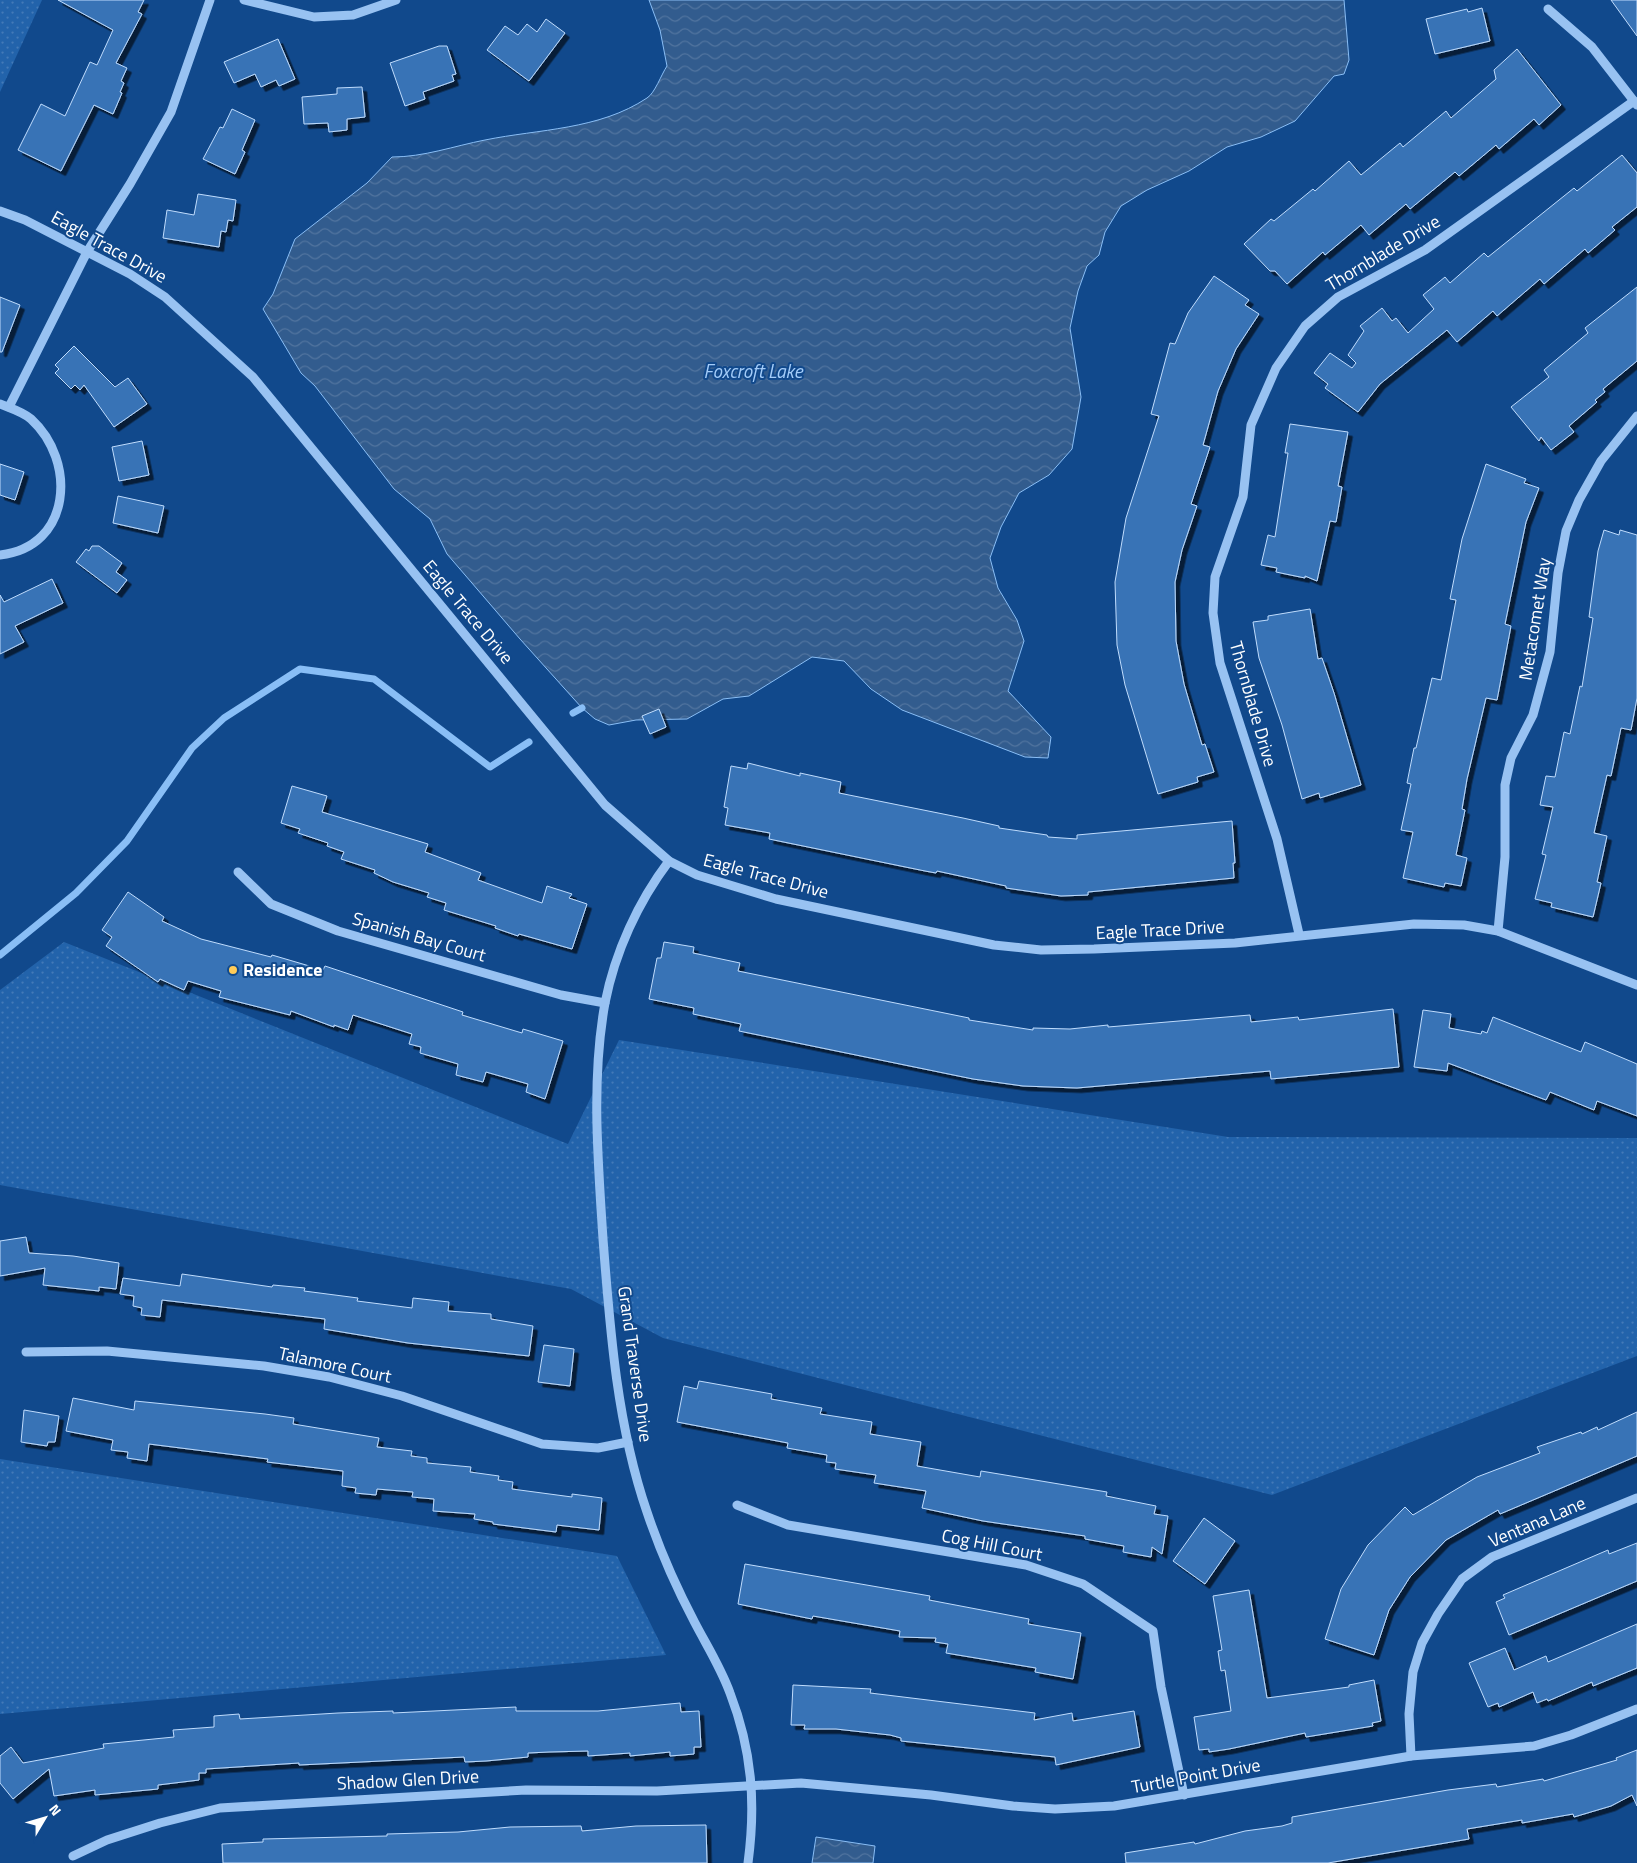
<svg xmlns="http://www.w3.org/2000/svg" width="1637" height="1863" viewBox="0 0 1637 1863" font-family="'Titillium Web',sans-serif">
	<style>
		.grass { fill: url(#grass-dots) }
		.water { fill: url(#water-waves); stroke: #89bef6 }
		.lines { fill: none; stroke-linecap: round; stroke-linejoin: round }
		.stream { stroke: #89bef6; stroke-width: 7 }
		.building { fill: #3973b6; stroke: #bfdcfd; filter: url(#shadow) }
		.minor { stroke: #98c2f2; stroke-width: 9 }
		.poi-dot { fill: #ffcc59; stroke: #11498c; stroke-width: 2 }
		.labels { text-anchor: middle; stroke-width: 4; stroke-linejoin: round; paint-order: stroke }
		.street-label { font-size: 18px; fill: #fff; stroke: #11498c }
		.poi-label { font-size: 18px; font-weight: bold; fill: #fff; stroke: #11498c; text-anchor: start }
		.water-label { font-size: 19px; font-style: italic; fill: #a3ccf9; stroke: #11498c }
	</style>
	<defs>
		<pattern id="grass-dots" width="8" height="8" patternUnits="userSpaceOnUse" patternTransform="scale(1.25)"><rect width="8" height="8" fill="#2263ab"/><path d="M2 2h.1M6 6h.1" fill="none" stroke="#437ab8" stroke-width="1.8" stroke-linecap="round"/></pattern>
		<pattern id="water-waves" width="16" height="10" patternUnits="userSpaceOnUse" patternTransform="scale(1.25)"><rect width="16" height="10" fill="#325c8e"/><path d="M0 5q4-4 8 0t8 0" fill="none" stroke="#51749f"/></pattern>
		<filter id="shadow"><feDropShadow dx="4.5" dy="4.5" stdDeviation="0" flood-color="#0009"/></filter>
	</defs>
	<rect width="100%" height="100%" fill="#11498c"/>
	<g class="grass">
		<path d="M 0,0 L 42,0 L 0,92 Z"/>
		<path d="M 64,942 L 568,1144 L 619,1040 L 1228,1137 L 1637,1138 L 1637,1356 L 1272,1495 L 663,1338 L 571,1289 L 0,1185 L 0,990 Z"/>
		<path d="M 0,1459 L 617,1556 L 666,1655 L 0,1714 Z"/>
	</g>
	<g class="water">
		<path d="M 649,0 L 1344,0 L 1349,60 L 1344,74 L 1334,76 L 1295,121 L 1261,137 L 1227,147 L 1189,171 L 1147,190 L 1121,206 L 1105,232 L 1099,255 L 1087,266 L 1078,291 L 1070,328 L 1081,397 L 1072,449 L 1049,475 L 1019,493 L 1001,527 L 990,558 L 998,588 L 1017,620 L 1024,641 L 1008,691 L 1051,737 L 1048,758 L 1025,757 L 902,710 L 871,689 L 844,661 L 812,657 L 749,696 L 723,699 L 687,719 L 636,720 L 609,725 L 595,719 L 582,708 L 520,639 L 447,554 L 430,519 L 394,489 L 315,386 L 301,373 L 263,309 L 273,294 L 295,239 L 367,183 L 392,157 C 424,157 454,146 485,140 C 539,129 599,130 647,98 C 655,93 661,75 667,66 L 660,30 Z"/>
		<path d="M 816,1837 L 875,1846 L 873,1863 L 812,1863 Z"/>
	</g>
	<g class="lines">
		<g class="stream">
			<path d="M 573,713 L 582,708"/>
			<path d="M 0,955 L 76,893 L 127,841 L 192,748 L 224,718 L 300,669 L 374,679 L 490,767 L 529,742"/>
		</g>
	</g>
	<g class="building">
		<path d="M 58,0 L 144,0 L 138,12 L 142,14 L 116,63 L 127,68 L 121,81 L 124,83 L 120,92 L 122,93 L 113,114 L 94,105 L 61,171 L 18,150 L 41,104 L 65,116 L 90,62 L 97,65 L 113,30 Z"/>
		<path d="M 1611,0 L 1637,0 L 1637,36 Z"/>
		<path d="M 1482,8 L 1490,41 L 1435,54 L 1426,19 L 1467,9 L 1468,12 Z"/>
		<path d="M 546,19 L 565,33 L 529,81 L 487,50 L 505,26 L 518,35 L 527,24 L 537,32 Z"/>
		<path d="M 278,39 L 295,79 L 279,86 L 276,80 L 261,87 L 255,74 L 234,83 L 224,62 Z"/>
		<path d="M 439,46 L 447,46 L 456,74 L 452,75 L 454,81 L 423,92 L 425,99 L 405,106 L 390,63 Z"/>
		<path d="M 1517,49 L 1561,105 L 1539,125 L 1534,119 L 1499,149 L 1496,145 L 1459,176 L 1455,172 L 1410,209 L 1406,204 L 1369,235 L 1361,225 L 1325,255 L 1323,252 L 1287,284 L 1275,271 L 1270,271 L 1244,244 L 1271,219 L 1274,221 L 1313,189 L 1315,191 L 1349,161 L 1361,175 L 1400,143 L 1403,147 L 1446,111 L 1451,118 L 1496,79 L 1494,70 Z"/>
		<path d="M 362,87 L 365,117 L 347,119 L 347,130 L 329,132 L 328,123 L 304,124 L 302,97 L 337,94 L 337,88 Z"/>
		<path d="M 232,109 L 255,120 L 242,150 L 245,152 L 235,174 L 203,159 L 220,127 L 223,128 Z"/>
		<path d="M 1622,155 L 1637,173 L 1637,207 L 1612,227 L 1615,230 L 1588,253 L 1585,249 L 1544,284 L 1540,279 L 1497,316 L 1493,311 L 1457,342 L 1447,330 L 1380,384 L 1358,412 L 1325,388 L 1328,384 L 1314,373 L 1330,353 L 1352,368 L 1356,363 L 1348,355 L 1364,331 L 1360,326 L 1382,308 L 1392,321 L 1396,318 L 1408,333 L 1434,309 L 1423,295 L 1445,277 L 1450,283 L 1484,253 L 1488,257 L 1574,188 L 1577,191 Z"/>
		<path d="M 198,194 L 236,200 L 233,221 L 228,220 L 226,232 L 221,231 L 219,247 L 163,238 L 167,210 L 194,215 Z"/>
		<path d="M 1214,276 L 1249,300 L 1245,305 L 1259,314 L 1236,349 L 1218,391 L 1203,445 L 1210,447 L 1191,504 L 1197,506 L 1182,550 L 1175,582 L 1176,641 L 1184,684 L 1202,745 L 1205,744 L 1214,772 L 1197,777 L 1198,782 L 1158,794 L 1125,685 L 1117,645 L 1115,582 L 1126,518 L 1159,416 L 1151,414 L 1170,343 L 1175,344 L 1188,313 Z"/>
		<path d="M 1637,287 L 1637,361 L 1603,389 L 1605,392 L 1595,400 L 1597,402 L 1569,426 L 1574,432 L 1551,450 L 1541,437 L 1539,441 L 1511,407 L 1549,377 L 1544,370 L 1588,333 L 1585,328 Z"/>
		<path d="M 0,297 L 20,305 L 2,352 L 0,352 Z"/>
		<path d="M 74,346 L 115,387 L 128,378 L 147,404 L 114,427 L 84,385 L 80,390 L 75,385 L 71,389 L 55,373 L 59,369 L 55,365 Z"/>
		<path d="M 1290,424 L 1348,432 L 1338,486 L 1342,487 L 1336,522 L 1330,521 L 1317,581 L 1305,576 L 1305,578 L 1276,572 L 1277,568 L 1261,565 L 1268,535 L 1275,537 L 1288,453 L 1285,453 Z"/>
		<path d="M 142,441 L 149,475 L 119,481 L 112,447 Z"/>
		<path d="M 0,464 L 24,472 L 15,500 L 0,495 Z"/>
		<path d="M 1486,464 L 1526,479 L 1524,483 L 1539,488 L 1526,522 L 1505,624 L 1511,626 L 1497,700 L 1486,698 L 1467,779 L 1462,809 L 1465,810 L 1456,855 L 1467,858 L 1461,886 L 1445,883 L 1444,887 L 1403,878 L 1413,832 L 1401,830 L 1411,784 L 1407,783 L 1414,748 L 1416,748 L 1432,678 L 1441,680 L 1456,600 L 1450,599 L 1462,539 Z"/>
		<path d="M 118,496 L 164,506 L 158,533 L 113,523 Z"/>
		<path d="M 1604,530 L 1619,535 L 1620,530 L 1637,535 L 1637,698 L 1631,730 L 1621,728 L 1611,776 L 1607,775 L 1594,833 L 1607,836 L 1597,882 L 1601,883 L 1593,917 L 1551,907 L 1552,903 L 1535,899 L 1546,855 L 1542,854 L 1553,807 L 1540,805 L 1546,776 L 1555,777 L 1564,732 L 1570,734 L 1580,686 L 1582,687 L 1593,618 L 1589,617 L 1598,551 Z"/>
		<path d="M 92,546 L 99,546 L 122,563 L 116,572 L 127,580 L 117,593 L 76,562 L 86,549 L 89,551 Z"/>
		<path d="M 52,579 L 63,603 L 15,626 L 24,642 L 0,654 L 0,595 L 4,602 Z"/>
		<path d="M 1310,609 L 1318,659 L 1322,658 L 1334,693 L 1361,785 L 1320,798 L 1319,793 L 1302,799 L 1282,725 L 1259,658 L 1253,622 L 1268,620 L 1268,616 Z"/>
		<path d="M 659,709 L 666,727 L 650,734 L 642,716 Z"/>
		<path d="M 748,763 L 800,776 L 800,773 L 841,782 L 839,793 L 963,818 L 999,826 L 999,828 L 1047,835 L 1048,837 L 1077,839 L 1077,835 L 1232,821 L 1235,863 L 1233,863 L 1234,878 L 1088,892 L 1088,895 L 1061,896 L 1006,888 L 1006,886 L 937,871 L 936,873 L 925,871 L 769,839 L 770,833 L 725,825 L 728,808 L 724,807 L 731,766 L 747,769 Z"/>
		<path d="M 292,786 L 327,796 L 322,812 L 428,844 L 425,852 L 481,873 L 478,880 L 542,903 L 547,886 L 572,894 L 569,898 L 587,904 L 572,949 L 519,934 L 518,936 L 495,928 L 496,926 L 444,910 L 446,903 L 427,897 L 429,893 L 393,882 L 374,873 L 375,870 L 341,859 L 344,852 L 327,846 L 328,843 L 298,833 L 300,829 L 281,823 Z"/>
		<path d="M 128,892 L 164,917 L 162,921 L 201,939 L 271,957 L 272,955 L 323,970 L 325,966 L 463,1012 L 462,1015 L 522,1033 L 523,1029 L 563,1041 L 545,1099 L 526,1092 L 528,1084 L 486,1072 L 483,1082 L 456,1075 L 458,1064 L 420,1053 L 421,1047 L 409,1044 L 412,1034 L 353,1015 L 348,1030 L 334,1025 L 334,1027 L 291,1011 L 290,1015 L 219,997 L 221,991 L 188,981 L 184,990 L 160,979 L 158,982 L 106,946 L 112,937 L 102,930 Z"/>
		<path d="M 664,942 L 694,947 L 693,953 L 740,963 L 738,971 L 969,1018 L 969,1020 L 1033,1030 L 1033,1028 L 1070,1029 L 1108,1025 L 1108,1027 L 1250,1015 L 1251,1022 L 1298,1017 L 1299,1020 L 1393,1009 L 1399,1067 L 1271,1079 L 1270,1071 L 1077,1088 L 1023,1086 L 973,1079 L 739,1031 L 741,1024 L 693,1014 L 694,1008 L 649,999 L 657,958 L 661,958 Z"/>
		<path d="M 1423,1010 L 1451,1014 L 1449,1028 L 1481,1034 L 1482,1031 L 1487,1033 L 1493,1017 L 1581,1052 L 1585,1042 L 1637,1064 L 1637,1116 L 1597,1101 L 1594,1110 L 1550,1092 L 1546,1100 L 1448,1063 L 1447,1071 L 1414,1067 Z"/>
		<path d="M 26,1237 L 29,1253 L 73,1256 L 119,1263 L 116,1289 L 99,1287 L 99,1291 L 43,1285 L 45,1268 L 0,1276 L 0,1241 Z"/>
		<path d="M 182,1274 L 272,1287 L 273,1285 L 305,1288 L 304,1291 L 358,1298 L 357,1301 L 412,1308 L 413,1298 L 449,1302 L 448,1311 L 491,1314 L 491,1319 L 533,1326 L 529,1356 L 408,1343 L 324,1329 L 325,1319 L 162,1300 L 160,1317 L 141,1315 L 142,1308 L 133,1306 L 134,1296 L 120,1294 L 123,1278 L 180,1286 Z"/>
		<path d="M 544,1345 L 574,1349 L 570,1386 L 538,1382 Z"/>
		<path d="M 699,1381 L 772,1394 L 771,1399 L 822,1408 L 820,1414 L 872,1422 L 870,1434 L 921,1442 L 917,1466 L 980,1477 L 981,1471 L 1107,1492 L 1106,1496 L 1156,1506 L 1154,1514 L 1168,1516 L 1162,1554 L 1152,1547 L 1151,1557 L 1123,1552 L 1124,1546 L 1085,1539 L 1085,1536 L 983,1521 L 922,1508 L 926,1491 L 874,1483 L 876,1475 L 835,1469 L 836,1463 L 826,1462 L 827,1455 L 787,1448 L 788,1443 L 677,1422 L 684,1386 L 697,1389 Z"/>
		<path d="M 73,1398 L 134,1410 L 135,1401 L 265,1414 L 294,1418 L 293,1424 L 379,1438 L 377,1447 L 412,1451 L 411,1456 L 427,1458 L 427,1463 L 471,1467 L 470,1472 L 499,1476 L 498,1480 L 513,1482 L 512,1489 L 572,1497 L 572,1494 L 602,1498 L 599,1530 L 557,1525 L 556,1532 L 493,1524 L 493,1522 L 474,1519 L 475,1514 L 433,1511 L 434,1499 L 412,1497 L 413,1492 L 377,1489 L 376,1495 L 355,1493 L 356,1488 L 342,1486 L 343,1471 L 267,1462 L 268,1459 L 149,1444 L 147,1461 L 127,1458 L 128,1452 L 111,1450 L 113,1440 L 66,1431 Z"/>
		<path d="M 24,1410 L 59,1416 L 55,1442 L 48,1442 L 47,1446 L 21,1442 Z"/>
		<path d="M 1637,1412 L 1637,1456 L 1500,1514 L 1498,1510 L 1446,1540 L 1410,1577 L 1389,1610 L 1374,1655 L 1325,1639 L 1341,1589 L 1368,1545 L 1405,1507 L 1413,1515 L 1477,1477 L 1540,1453 L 1537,1447 L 1581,1432 L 1582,1434 L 1597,1427 L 1598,1430 Z"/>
		<path d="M 1204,1518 L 1235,1541 L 1205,1584 L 1173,1561 Z"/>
		<path d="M 1637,1543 L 1637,1581 L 1509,1635 L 1496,1602 L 1505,1598 L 1503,1595 L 1608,1550 L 1609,1554 Z"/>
		<path d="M 745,1564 L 930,1596 L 929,1600 L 1029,1619 L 1028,1624 L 1081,1633 L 1073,1679 L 1035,1672 L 1036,1668 L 946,1653 L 948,1644 L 935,1642 L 936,1638 L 899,1637 L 900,1631 L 813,1616 L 812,1619 L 738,1604 Z"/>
		<path d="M 1249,1590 L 1267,1698 L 1349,1687 L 1349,1685 L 1374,1680 L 1381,1721 L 1372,1723 L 1373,1726 L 1306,1737 L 1305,1733 L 1229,1749 L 1209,1752 L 1209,1749 L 1199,1750 L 1194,1717 L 1231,1711 L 1225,1670 L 1221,1671 L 1218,1651 L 1222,1650 L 1213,1596 Z"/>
		<path d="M 1637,1624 L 1637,1668 L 1593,1686 L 1592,1682 L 1548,1701 L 1547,1699 L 1537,1703 L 1533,1692 L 1499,1707 L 1498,1703 L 1488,1707 L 1469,1663 L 1505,1648 L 1514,1670 L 1546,1656 L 1548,1662 Z"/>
		<path d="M 793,1685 L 871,1689 L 870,1693 L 1035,1713 L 1034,1720 L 1072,1713 L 1073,1721 L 1134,1711 L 1140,1747 L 1056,1765 L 1055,1757 L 901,1741 L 901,1738 L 890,1735 L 836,1729 L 804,1729 L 805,1725 L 791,1725 Z"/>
		<path d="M 680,1703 L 681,1712 L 699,1711 L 701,1747 L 694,1747 L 694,1754 L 670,1756 L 670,1752 L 630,1756 L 630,1753 L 588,1756 L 588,1751 L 549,1752 L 528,1753 L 528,1757 L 486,1761 L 465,1762 L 464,1757 L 299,1765 L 299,1763 L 206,1769 L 206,1773 L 199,1773 L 199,1780 L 158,1785 L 158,1789 L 95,1795 L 95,1790 L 54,1796 L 49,1769 L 13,1799 L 0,1783 L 0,1756 L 11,1747 L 23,1763 L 104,1748 L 103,1744 L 174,1737 L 173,1730 L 214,1727 L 214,1716 L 239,1714 L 240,1719 L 338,1713 L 393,1711 L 393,1713 L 516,1707 L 516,1711 L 598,1711 Z"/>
		<path d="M 1637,1750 L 1637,1806 L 1632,1795 L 1611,1806 L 1574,1817 L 1573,1814 L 1522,1823 L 1522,1820 L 1467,1829 L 1469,1839 L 1328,1863 L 1126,1863 L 1125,1853 L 1194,1842 L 1195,1844 L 1245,1831 L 1282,1826 L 1292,1823 L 1292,1817 L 1448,1790 L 1496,1784 L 1497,1787 L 1543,1779 L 1544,1781 L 1617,1760 L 1616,1758 Z"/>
		<path d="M 706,1825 L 707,1863 L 223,1863 L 222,1844 L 263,1842 L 263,1839 L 387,1836 L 387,1834 L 458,1832 L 510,1827 L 581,1826 L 582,1831 L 636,1826 Z"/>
	</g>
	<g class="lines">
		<g class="minor">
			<path d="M 244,0 L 314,17 L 353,15 L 396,0"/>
			<path d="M 1548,9 L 1592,47 L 1637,105"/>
			<path d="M 0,211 L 25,220 L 130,274 L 165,297 L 253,377 L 605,805 L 669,861 L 697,875 L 776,899 L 994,945 L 1041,950 L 1094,949 L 1235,943 L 1414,924 L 1464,925 L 1498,931 L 1637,985"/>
			<path d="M 0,404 C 10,408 23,412 31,419 C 77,461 72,547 0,555"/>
			<path d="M 9,407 L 87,252 L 130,184 L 171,112 L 210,0"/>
			<path d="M 669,861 C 638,902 615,952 605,1003 C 591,1080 598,1161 603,1239 C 610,1330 617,1425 647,1512 C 660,1551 676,1587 695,1623 C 707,1646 721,1668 730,1693 C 752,1750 756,1803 748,1863"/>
			<path d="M 238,872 L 271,904 L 338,931 L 561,995 L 605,1003"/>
			<path d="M 1498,931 L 1505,857 L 1505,785 L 1511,758 L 1533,715 L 1550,652 L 1558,573 L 1566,531 L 1579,500 L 1601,461 L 1637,416"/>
			<path d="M 1299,934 L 1277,839 L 1220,663 L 1213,613 L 1215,577 L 1243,497 L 1251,425 L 1276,368 L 1305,326 L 1338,297 L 1425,250 L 1634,101"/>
			<path d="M 26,1352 L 107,1351 L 264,1366 L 329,1377 L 402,1396 L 542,1444 L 598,1448 L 628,1442"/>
			<path d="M 737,1505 L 788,1525 L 1026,1565 L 1083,1584 L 1153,1631 L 1161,1687 L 1184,1795"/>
			<path d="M 1411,1756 L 1409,1714 L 1413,1672 L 1422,1643 L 1438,1614 L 1462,1579 L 1492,1557 L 1637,1498"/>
			<path d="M 73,1856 L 107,1840 L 160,1823 L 220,1808 L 526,1790 L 657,1791 L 801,1783 L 931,1795 L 1013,1806 L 1055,1809 L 1114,1806 L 1411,1756 L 1534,1746 L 1571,1735 L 1637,1709"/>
		</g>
	</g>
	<circle class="poi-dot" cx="233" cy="970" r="5"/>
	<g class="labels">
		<g class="street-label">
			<text transform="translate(109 247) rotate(29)" y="6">Eagle Trace Drive</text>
			<text transform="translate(1383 253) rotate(-31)" y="6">Thornblade Drive</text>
			<text transform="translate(468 612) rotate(50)" y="6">Eagle Trace Drive</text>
			<text transform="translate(1535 619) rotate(-81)" y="6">Metacomet Way</text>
			<text transform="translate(1253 704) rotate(74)" y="6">Thornblade Drive</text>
			<text transform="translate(766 876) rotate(15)" y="6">Eagle Trace Drive</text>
			<text transform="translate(1160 930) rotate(-3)" y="6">Eagle Trace Drive</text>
			<text transform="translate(419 937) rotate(16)" y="6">Spanish Bay Court</text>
			<text transform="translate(635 1364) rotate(82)" y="6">Grand Traverse Drive</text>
			<text transform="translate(335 1365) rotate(12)" y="6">Talamore Court</text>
			<text transform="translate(1537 1522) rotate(-23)" y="6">Ventana Lane</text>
			<text transform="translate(992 1545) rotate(11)" y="6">Cog Hill Court</text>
			<text transform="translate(1196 1776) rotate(-10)" y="6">Turtle Point Drive</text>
			<text transform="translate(408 1780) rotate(-3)" y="6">Shadow Glen Drive</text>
		</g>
		<g class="poi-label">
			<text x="243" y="976">Residence</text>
		</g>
		<g class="water-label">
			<text x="753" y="378">Foxcroft Lake</text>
		</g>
	</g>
	<g transform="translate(45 1818) rotate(52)" stroke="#11498c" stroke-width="4" paint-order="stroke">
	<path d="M0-4L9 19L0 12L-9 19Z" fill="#ffffff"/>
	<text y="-8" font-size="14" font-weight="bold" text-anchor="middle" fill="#ffffff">N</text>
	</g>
</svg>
